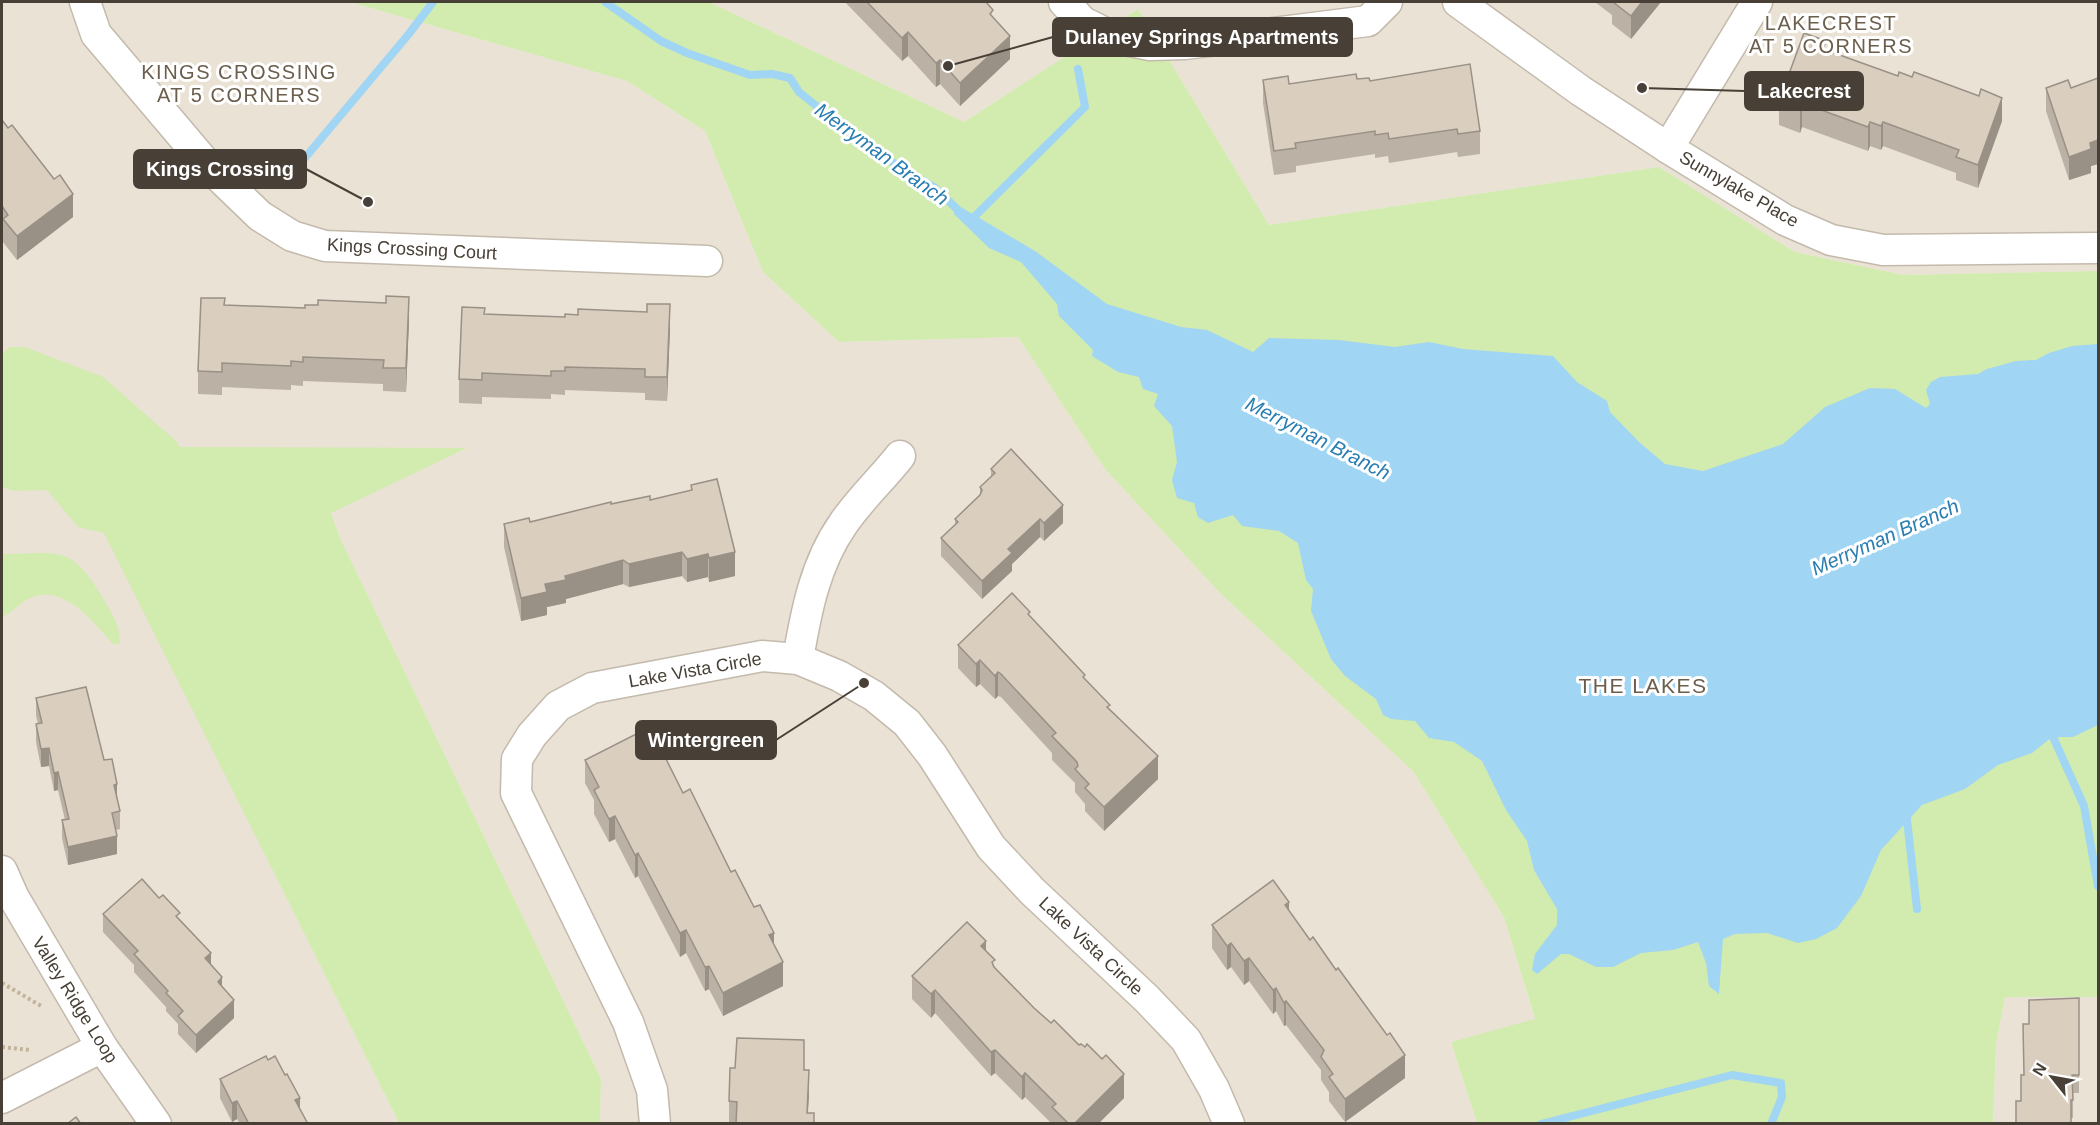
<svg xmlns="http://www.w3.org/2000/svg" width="2100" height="1125" viewBox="0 0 2100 1125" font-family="Helvetica,sans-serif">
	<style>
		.residential { fill: #e9e2d5 }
		.green { fill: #d2ebae }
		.water { fill: #a1d5f4 }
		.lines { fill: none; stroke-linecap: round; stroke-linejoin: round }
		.stream { stroke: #a1d5f4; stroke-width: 8 }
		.minor-casing { stroke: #c3baac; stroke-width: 33 }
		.path { stroke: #c3b39a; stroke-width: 4; stroke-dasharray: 3 3; stroke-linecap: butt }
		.minor { stroke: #fff; stroke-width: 30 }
		.wall { fill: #bbb1a4 }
		.shaded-wall { fill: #999086 }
		.building { fill: #dacebf; stroke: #999086; stroke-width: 1.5 }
		.labels { text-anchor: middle; stroke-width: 6; stroke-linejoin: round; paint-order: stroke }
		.street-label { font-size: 18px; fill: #484036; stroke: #fff }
		.neighbourhood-label { font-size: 20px; letter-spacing: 1.5px; fill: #6b5e4c; stroke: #fff }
		.water-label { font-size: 20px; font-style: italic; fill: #287db1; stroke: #fff }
		.quarter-label { font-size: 21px; letter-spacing: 1.5px; fill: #6b5e4c; stroke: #fff }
		.leader { fill: none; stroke: #484036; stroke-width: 2 }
		.callout-dot { fill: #484036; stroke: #fff; stroke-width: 2 }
		.callout { fill: #484036; stroke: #484036; stroke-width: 2 }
		.callout-label { font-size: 20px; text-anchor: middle; font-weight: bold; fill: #fff }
	</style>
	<rect width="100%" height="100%" fill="#f4f0e7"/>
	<g class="residential">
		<path d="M 2,2 L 350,2 L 627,81 L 705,131 L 763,272 L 839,342 L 1018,337 L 1105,469 L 1221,594 L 1413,771 L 1504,917 L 1535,1020 L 1451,1042 L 1477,1123 L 600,1123 L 601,1079 L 340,538 L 331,512 L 465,449 L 62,447 L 399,1123 L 2,1124 Z"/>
		<path d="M 709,2 L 2098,2 L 2098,271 L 1903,275 L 1795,252 L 1659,167 L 1269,225 L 1138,9 L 964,122 Z"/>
		<path d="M 2005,997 L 2098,997 L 2098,1123 L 1993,1124 L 1996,1044 Z"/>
	</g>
	<g class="green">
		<path d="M 350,2 L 709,2 L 964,122 L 1138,9 L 1269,225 L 1659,167 L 1795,252 L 1903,275 L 2098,271 L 2098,997 L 2005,997 L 1996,1044 L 1993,1123 L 1477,1123 L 1451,1042 L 1535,1019 L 1504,917 L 1413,771 L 1221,594 L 1105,469 L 1018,337 L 839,342 L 763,272 L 705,131 L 627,81 Z"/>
		<path d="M 9,347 L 25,347 L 103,377 L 177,442 L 179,447 L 467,448 L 331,513 L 340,538 L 601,1079 L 600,1123 L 399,1123 L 104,533 L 78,527 L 47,490 L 15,491 L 2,487 L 2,355 Z"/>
		<path d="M 2,554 C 59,554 70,543 102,597 C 112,613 120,625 120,644 L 113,644 C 94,623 66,585 33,597 C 20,601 13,613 2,617 Z"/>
	</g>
	<path class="water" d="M 954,203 L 1035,251 L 1107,304 L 1181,327 L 1207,330 L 1253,352 L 1269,338 L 1339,340 L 1395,347 L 1429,342 L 1463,349 L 1553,356 L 1577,382 L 1607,401 L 1610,412 L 1639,442 L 1665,464 L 1703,471 L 1783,444 L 1825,407 L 1870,388 L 1895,389 L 1926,408 L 1930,404 L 1926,390 L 1931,382 L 1940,377 L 1978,374 L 1987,369 L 2016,361 L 2036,360 L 2049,353 L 2072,346 L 2098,344 L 2098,725 L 2073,737 L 2052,737 L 2032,753 L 1998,765 L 1965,789 L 1922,805 L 1881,850 L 1861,896 L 1837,928 L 1816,939 L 1798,943 L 1767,933 L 1735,934 L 1723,939 L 1719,994 L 1709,986 L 1706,963 L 1698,942 L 1673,950 L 1641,953 L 1613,967 L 1596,967 L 1569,954 L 1561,954 L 1537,974 L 1532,970 L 1535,954 L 1557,925 L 1557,909 L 1534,870 L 1527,841 L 1506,810 L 1482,761 L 1454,742 L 1429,738 L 1415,721 L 1391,719 L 1383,715 L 1376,699 L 1345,676 L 1331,659 L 1311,611 L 1313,589 L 1306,580 L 1298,543 L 1279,531 L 1242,526 L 1233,515 L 1208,523 L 1198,517 L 1194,503 L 1177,498 L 1172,480 L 1177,462 L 1172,426 L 1154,406 L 1158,394 L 1143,389 L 1139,377 L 1118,372 L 1092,356 L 1093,350 L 1059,316 L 1057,304 L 1021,262 L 989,248 L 954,214 Z"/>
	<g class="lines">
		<g class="stream">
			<path d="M 605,2 L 661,41 L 687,53 L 750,75 L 772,74 L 790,78 L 799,92 L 869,148 L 935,188 L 960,212"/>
			<path d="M 304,159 L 408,35 L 433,2"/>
			<path d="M 969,222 L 1085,107 L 1078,69"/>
			<path d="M 2049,728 L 2084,806 L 2098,886"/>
			<path d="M 1906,811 L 1917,909"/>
			<path d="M 1541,1124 L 1732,1075 L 1781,1083 L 1782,1097 L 1771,1124"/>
		</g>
		<g class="minor-casing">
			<g id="minor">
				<path d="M 85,2 L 96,34 L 207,165 L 260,216 L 292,236 L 325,246 L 707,261"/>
				<path d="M 1064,2 L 1083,22 L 1115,38 L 1150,45 L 1185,44 L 1368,21 L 1387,2"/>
				<path d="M 1458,2 L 1581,91 L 1668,148 L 1785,220 L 1831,240 L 1883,250 L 2098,248"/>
				<path d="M 1668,148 L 1757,2"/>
				<path d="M 798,659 C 806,612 815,564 843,524 C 859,500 882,479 900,456"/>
				<path d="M 2,871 L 14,898 L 102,1047 L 156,1124"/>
				<path d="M 2,1098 L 102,1047"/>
				<path d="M 655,1124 L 652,1090 L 628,1022 L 516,793 L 517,759 L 532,735 L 558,706 L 592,688 L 762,656 L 798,659 L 839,676 L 874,696 L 907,723 L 932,755 L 991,847 L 1032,891 L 1147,999 L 1186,1040 L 1214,1089 L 1229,1124"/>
			</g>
		</g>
		<g class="path">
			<path d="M 2,983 L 43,1007"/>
			<path d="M 2,1047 L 30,1050"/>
		</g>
		<use href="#minor" class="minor"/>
	</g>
	<g class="wall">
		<path d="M 845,2 L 986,2 L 993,18 L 1010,59 L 960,106 L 940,84 L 936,87 L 908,56 L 902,61 Z"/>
		<path d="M 1595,2 L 1661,2 L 1631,39 L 1612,24 L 1612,15 Z"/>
		<path d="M 1826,50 L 2002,121 L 1978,188 L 1956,180 L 1956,173 L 1883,146 L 1881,150 L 1870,146 L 1868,151 L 1802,127 L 1800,133 L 1779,125 L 1779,101 Z"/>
		<path d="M 2098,78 L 2098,164 L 2091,166 L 2091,173 L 2069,180 L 2046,111 L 2046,88 L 2071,88 Z"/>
		<path d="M 1357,79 L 1370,81 L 1480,131 L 1480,154 L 1458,157 L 1457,152 L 1389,163 L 1388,156 L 1375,158 L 1375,154 L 1296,166 L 1296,172 L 1274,175 L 1263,103 L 1263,80 L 1289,84 Z"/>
		<path d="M 2,120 L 73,217 L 17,260 L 3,242 L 3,232 L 2,230 Z"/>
		<path d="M 225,305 L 409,321 L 406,392 L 383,391 L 383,384 L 303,381 L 303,386 L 291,385 L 291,390 L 222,387 L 222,395 L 198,394 L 198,371 Z"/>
		<path d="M 485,314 L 565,317 L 578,315 L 670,328 L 667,401 L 645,400 L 645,393 L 565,390 L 565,395 L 551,394 L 551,399 L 482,397 L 482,404 L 459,403 L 459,379 Z"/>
		<path d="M 991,469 L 1063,523 L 1044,541 L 1040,537 L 1012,564 L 1012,571 L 982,599 L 941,556 L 941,538 L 955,525 L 955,519 L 980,495 L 980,487 L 991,477 Z"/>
		<path d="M 691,485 L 735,576 L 709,582 L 708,577 L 687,582 L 682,576 L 629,587 L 623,584 L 566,599 L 566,603 L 547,607 L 547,615 L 521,621 L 504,547 L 504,524 L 530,522 L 611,504 L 650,500 L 691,490 Z"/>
		<path d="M 1030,617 L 1085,680 L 1110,710 L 1158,779 L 1104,831 L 1085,811 L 1085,804 L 1075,792 L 1075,783 L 1052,760 L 1052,753 L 1001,697 L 998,696 L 995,699 L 980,684 L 976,687 L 958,668 L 958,645 Z"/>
		<path d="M 36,698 L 104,760 L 117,799 L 120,811 L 120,829 L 116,830 L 117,854 L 68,865 L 62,838 L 62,820 L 65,820 L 58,790 L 54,791 L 49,766 L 41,767 L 36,742 L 36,724 L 38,724 L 36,716 Z"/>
		<path d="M 660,757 L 683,793 L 731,872 L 774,944 L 783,986 L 723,1016 L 709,989 L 705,991 L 686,953 L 680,957 L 638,876 L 635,878 L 615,839 L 609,842 L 594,814 L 594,800 L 585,783 L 585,760 Z"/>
		<path d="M 1289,911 L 1405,1078 L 1345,1122 L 1329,1101 L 1329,1092 L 1321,1080 L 1321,1070 L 1286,1025 L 1284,1026 L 1276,1011 L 1273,1014 L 1249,981 L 1244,985 L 1231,967 L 1227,970 L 1212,948 L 1212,925 Z"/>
		<path d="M 103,914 L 180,920 L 211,964 L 222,987 L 234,1018 L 196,1053 L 178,1034 L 178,1024 L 166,1011 L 166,1007 L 134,972 L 134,965 L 103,932 Z"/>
		<path d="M 986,950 L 995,968 L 1124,1098 L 1098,1124 L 1052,1124 L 1025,1097 L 1022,1100 L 995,1073 L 991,1076 L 935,1013 L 931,1018 L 912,999 L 912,976 Z"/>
		<path d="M 2079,998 L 2079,1093 L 2073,1093 L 2073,1118 L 2071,1118 L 2021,1101 L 2029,1024 Z"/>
		<path d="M 268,1060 L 300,1108 L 308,1124 L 240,1124 L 237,1119 L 232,1122 L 220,1098 L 220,1079 Z"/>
		<path d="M 804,1070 L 809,1094 L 808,1113 L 814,1124 L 729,1124 L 729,1101 Z"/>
	</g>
	<g class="shaded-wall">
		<path d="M 1642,2 L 1661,2 L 1631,39 L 1631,16 Z"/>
		<path d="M 908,32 L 908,56 L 902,61 L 902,38 Z"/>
		<path d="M 1010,36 L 1010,59 L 960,106 L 960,83 Z"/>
		<path d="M 940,60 L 940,84 L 936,87 L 936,63 Z"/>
		<path d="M 2002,98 L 2002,121 L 1978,188 L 1978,165 Z"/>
		<path d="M 1802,103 L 1802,127 L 1800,133 L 1800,109 Z"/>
		<path d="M 1870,122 L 1870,146 L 1868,151 L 1868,127 Z"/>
		<path d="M 1883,122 L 1883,146 L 1881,150 L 1881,126 Z"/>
		<path d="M 2098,140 L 2098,164 L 2091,166 L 2091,173 L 2069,180 L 2069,157 L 2090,143 Z"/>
		<path d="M 73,194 L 73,217 L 17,260 L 17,236 Z"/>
		<path d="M 409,297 L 409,321 L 406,392 L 406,368 Z"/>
		<path d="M 670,304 L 670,328 L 667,401 L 667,377 Z"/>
		<path d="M 1063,505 L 1063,523 L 1044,541 L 1044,523 Z"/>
		<path d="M 1040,519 L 1040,537 L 1012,564 L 1012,571 L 982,599 L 982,581 L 1008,549 Z"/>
		<path d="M 682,552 L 682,576 L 629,587 L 629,564 Z"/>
		<path d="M 735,552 L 735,576 L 709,582 L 709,558 Z"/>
		<path d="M 708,554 L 708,577 L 687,582 L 687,559 Z"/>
		<path d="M 623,560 L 623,584 L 566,599 L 566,603 L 547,607 L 547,615 L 521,621 L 521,598 L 545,584 L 565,576 Z"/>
		<path d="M 980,660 L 980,684 L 976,687 L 976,664 Z"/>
		<path d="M 998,672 L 998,696 L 995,699 L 995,676 Z"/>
		<path d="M 49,748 L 49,766 L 41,767 L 41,749 Z"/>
		<path d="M 1158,756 L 1158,779 L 1104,831 L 1104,807 Z"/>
		<path d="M 58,772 L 58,790 L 54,791 L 54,773 Z"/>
		<path d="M 117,784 L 117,802 L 114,785 Z"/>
		<path d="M 615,816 L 615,839 L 609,842 L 609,819 Z"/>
		<path d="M 117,836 L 117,854 L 68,865 L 68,847 Z"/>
		<path d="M 638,853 L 638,876 L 635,878 L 635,855 Z"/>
		<path d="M 1289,902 L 1289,925 L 1285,905 Z"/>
		<path d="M 686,930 L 686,953 L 680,957 L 680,933 Z"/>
		<path d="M 774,933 L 774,957 L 769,935 Z"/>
		<path d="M 986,941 L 986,964 L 981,946 Z"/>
		<path d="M 1231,943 L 1231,967 L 1227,970 L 1227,946 Z"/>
		<path d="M 211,953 L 211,972 L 205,958 Z"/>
		<path d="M 1249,958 L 1249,981 L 1244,985 L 1244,961 Z"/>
		<path d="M 783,962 L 783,986 L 723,1016 L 723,993 Z"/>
		<path d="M 709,966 L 709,989 L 705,991 L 705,967 Z"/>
		<path d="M 222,977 L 222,995 L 218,982 Z"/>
		<path d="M 1276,988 L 1276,1011 L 1273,1014 L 1273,990 Z"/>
		<path d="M 935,990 L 935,1013 L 931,1018 L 931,994 Z"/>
		<path d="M 234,1000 L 234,1018 L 196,1053 L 196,1035 Z"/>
		<path d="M 1286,1001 L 1286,1025 L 1284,1026 L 1284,1003 Z"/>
		<path d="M 995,1050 L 995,1073 L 991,1076 L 991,1052 Z"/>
		<path d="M 1405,1055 L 1405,1078 L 1345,1122 L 1345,1099 Z"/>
		<path d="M 809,1070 L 809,1094 L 807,1124 Z"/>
		<path d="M 1025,1073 L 1025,1097 L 1022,1100 L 1022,1077 Z"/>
		<path d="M 1124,1074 L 1124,1098 L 1098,1124 L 1074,1124 Z"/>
		<path d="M 300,1098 L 300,1116 L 295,1100 Z"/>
		<path d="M 237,1101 L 237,1119 L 232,1122 L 232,1103 Z"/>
	</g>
	<g class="building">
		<path d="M 867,2 L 986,2 L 993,10 L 990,14 L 1010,36 L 960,83 L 940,60 L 936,63 L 908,32 L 902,38 Z"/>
		<path d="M 1613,2 L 1642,2 L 1631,16 Z"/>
		<path d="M 1804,33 L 1826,41 L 1823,49 L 1898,76 L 1899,72 L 1912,77 L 1914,72 L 1979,96 L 1981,89 L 2002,98 L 1978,165 L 1956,157 L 1959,150 L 1883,122 L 1881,126 L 1870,122 L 1868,127 L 1802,103 L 1800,109 L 1779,101 Z"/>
		<path d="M 1470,64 L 1480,131 L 1458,134 L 1457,129 L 1389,139 L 1388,133 L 1375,135 L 1375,131 L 1295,143 L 1296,148 L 1274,151 L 1263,80 L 1288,76 L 1289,84 L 1356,74 L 1357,79 L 1369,78 L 1370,81 Z"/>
		<path d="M 2098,78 L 2098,140 L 2090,143 L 2091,149 L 2069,157 L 2046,88 L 2068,80 L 2071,88 Z"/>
		<path d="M 2,120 L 8,128 L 12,125 L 54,179 L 60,175 L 73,194 L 17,236 L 3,219 L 8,215 L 2,206 Z"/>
		<path d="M 386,296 L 409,297 L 406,368 L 383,368 L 384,360 L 303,357 L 303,362 L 291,361 L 291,366 L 222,363 L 222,372 L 198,371 L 201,298 L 225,298 L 224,305 L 305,308 L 305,305 L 318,305 L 318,300 L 386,303 Z"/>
		<path d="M 647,304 L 670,304 L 667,377 L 645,377 L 645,369 L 565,367 L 565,371 L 551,371 L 551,376 L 482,373 L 482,380 L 459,379 L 462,307 L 485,308 L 484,314 L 565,317 L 565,314 L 578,315 L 578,309 L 647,312 Z"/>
		<path d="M 1011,449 L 1063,505 L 1044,523 L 1040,519 L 1008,549 L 1012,553 L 982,581 L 941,538 L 958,522 L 955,519 L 980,495 L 982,490 L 980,487 L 995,473 L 991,469 Z"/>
		<path d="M 717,479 L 735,552 L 709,558 L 708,554 L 687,559 L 682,552 L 629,564 L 623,560 L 565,576 L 566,580 L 545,584 L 547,592 L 521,598 L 504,524 L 529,518 L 530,522 L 611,502 L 611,504 L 650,496 L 650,500 L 692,490 L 691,485 Z"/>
		<path d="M 1012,593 L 1030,612 L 1028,614 L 1085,675 L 1083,677 L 1110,705 L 1107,707 L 1158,756 L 1104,807 L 1085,788 L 1089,784 L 1075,769 L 1078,766 L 1077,762 L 1052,736 L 1056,733 L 1001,674 L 998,672 L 995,676 L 980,660 L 976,664 L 958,645 Z"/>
		<path d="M 86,687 L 104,760 L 112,759 L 117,784 L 114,785 L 120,811 L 112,813 L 117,836 L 68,847 L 62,820 L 69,819 L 58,772 L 54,773 L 49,748 L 41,749 L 36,724 L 42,723 L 36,698 Z"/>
		<path d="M 646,729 L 660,757 L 664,755 L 683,793 L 690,789 L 731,872 L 735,870 L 754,907 L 760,905 L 774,933 L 769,935 L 783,962 L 723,993 L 709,966 L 705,967 L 686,930 L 680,933 L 638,853 L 635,855 L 615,816 L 609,819 L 594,790 L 599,787 L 585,760 Z"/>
		<path d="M 142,879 L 159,898 L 163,895 L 180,913 L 176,916 L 211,953 L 205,958 L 222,977 L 218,982 L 234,1000 L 196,1035 L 178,1016 L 183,1011 L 166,993 L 168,991 L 134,954 L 138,951 L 103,914 Z"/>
		<path d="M 1273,880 L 1289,902 L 1285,905 L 1310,940 L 1313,937 L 1336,970 L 1338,968 L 1387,1035 L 1390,1033 L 1405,1055 L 1345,1099 L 1329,1077 L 1333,1074 L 1321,1057 L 1324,1050 L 1286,1001 L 1284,1003 L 1276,988 L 1273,990 L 1249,958 L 1244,961 L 1231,943 L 1227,946 L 1212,925 Z"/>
		<path d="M 967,922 L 986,941 L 981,946 L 995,960 L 992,962 L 994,967 L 1034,1008 L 1051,1023 L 1054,1020 L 1079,1045 L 1081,1044 L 1085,1047 L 1087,1044 L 1102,1059 L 1106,1055 L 1124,1074 L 1074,1124 L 1069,1124 L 1052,1107 L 1056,1104 L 1025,1073 L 1022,1077 L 995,1050 L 991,1052 L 935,990 L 931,994 L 912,976 Z"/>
		<path d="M 2079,998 L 2079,1075 L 2072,1075 L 2073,1100 L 2071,1100 L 2071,1124 L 2016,1124 L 2016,1101 L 2021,1101 L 2021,1075 L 2024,1075 L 2023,1024 L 2029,1024 L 2029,1000 Z"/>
		<path d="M 737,1038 L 804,1040 L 804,1070 L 809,1070 L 807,1113 L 814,1113 L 814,1124 L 736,1124 L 737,1102 L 729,1101 L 730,1068 L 735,1068 Z"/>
		<path d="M 266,1056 L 268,1060 L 275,1056 L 285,1075 L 287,1074 L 300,1098 L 295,1100 L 308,1124 L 249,1124 L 237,1101 L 232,1103 L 220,1079 Z"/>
		<path d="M 76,1117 L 81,1124 L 67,1124 Z"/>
	</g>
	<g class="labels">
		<g class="street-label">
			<text transform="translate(1739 189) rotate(30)" y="6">Sunnylake Place</text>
			<text transform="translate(412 249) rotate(3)" y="6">Kings Crossing Court</text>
			<text transform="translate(695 670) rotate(-10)" y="6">Lake Vista Circle</text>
			<text transform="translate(1091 946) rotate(43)" y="6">Lake Vista Circle</text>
			<text transform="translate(75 1000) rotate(58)" y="6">Valley Ridge Loop</text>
		</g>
		<g class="neighbourhood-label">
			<text x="1831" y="30">LAKECREST<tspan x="1831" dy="23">AT 5 CORNERS</tspan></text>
			<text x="239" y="79">KINGS CROSSING<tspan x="239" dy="23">AT 5 CORNERS</tspan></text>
		</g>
		<g class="water-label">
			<text transform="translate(882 154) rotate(36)" y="7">Merryman Branch</text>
			<text transform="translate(1318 438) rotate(27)" y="7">Merryman Branch</text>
			<text transform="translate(1885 537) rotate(-24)" y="7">Merryman Branch</text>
		</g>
		<g class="quarter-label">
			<text x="1643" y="693">THE LAKES</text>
		</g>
	</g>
	<path class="leader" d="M948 66L1053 37M1642 88L1745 91M368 202L306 169M864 683L776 740"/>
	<g class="callout-dot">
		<circle cx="948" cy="66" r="6"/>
		<circle cx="1642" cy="88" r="6"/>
		<circle cx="368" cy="202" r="6"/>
		<circle cx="864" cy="683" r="6"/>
	</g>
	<g class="callout">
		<rect x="1053" y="18" width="299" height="38" rx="6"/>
		<rect x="1745" y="72" width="118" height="38" rx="6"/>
		<rect x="134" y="150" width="172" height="38" rx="6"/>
		<rect x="636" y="721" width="140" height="38" rx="6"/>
	</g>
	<g class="callout-label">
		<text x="1202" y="44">Dulaney Springs Apartments</text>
		<text x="1804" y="98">Lakecrest</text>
		<text x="220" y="176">Kings Crossing</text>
		<text x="706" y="747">Wintergreen</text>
	</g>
	<rect width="2100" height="1125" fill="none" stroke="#484036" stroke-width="6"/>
	<g transform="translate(2052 1077) rotate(301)" stroke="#ffffff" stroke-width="4.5" paint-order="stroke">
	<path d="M0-4.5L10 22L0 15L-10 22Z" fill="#484036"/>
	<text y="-9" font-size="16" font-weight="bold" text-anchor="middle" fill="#484036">N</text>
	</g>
</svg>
